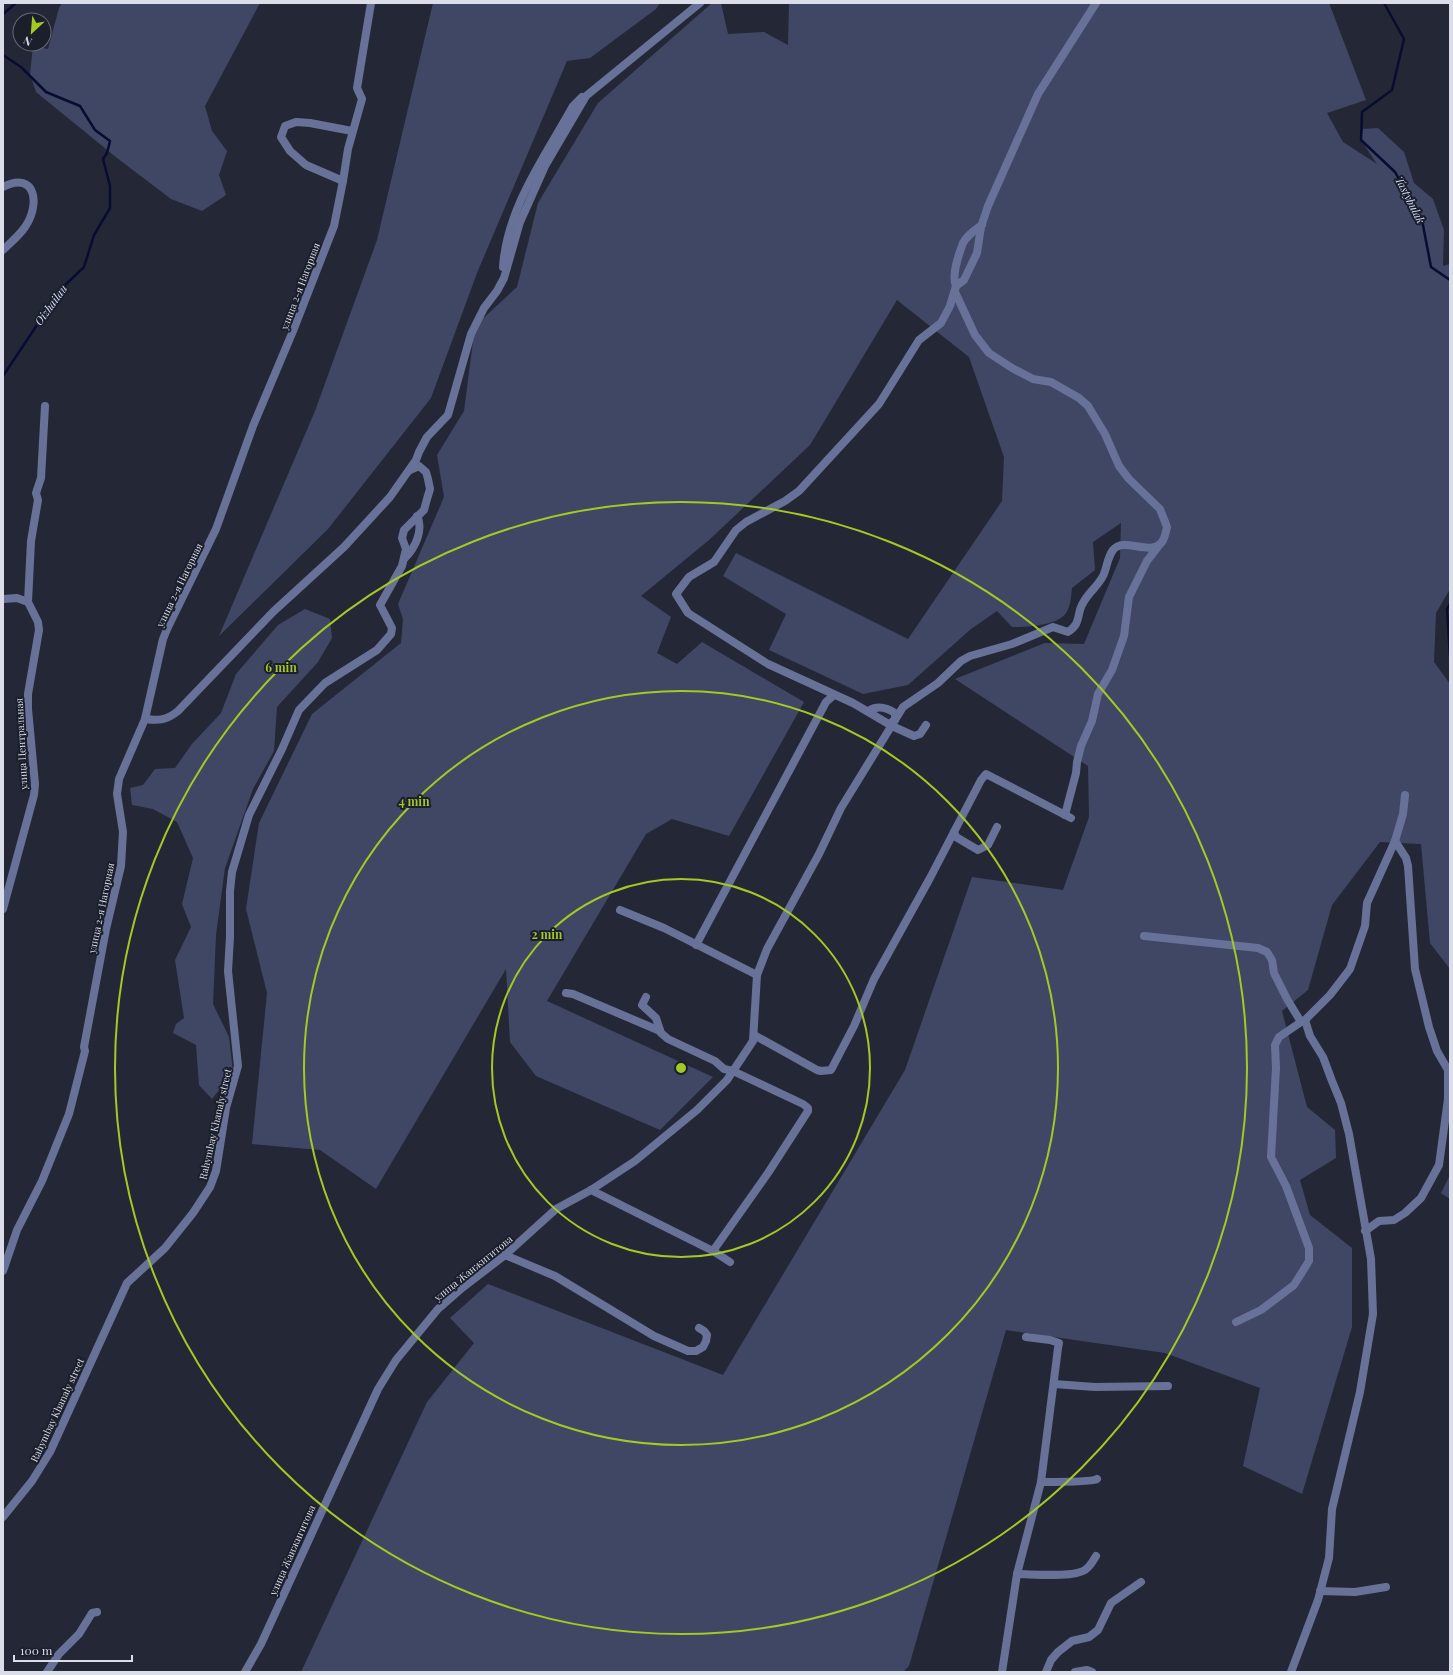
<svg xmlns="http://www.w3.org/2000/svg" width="1453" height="1675" viewBox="0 0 1453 1675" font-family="'Playfair Display',serif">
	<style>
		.green { fill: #3f4764 }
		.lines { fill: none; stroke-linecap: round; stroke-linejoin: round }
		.stream { stroke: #080c33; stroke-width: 2.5 }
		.street { stroke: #687299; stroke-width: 8 }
		.ring { fill: none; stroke: #a4c824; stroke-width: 2 }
		.labels { text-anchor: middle; stroke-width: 4; stroke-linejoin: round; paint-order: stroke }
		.street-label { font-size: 10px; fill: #dbdee8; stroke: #1b1f2c }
		.water-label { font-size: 11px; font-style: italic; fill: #d4ddfb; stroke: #1b1f2c }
		.centre { fill: #a4c824; stroke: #1b1f2c; stroke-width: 2 }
		.ring-label { font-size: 12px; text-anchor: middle; font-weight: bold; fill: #a4c824; stroke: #1b1f2c; stroke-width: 4; stroke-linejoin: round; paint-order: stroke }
	</style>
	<rect width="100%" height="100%" fill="#242836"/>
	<g class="green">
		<path d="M 62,3 L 260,3 L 205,106 L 212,131 L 227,151 L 219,175 L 226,195 L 202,211 L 171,199 L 117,158 L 36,92 L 30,74 L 33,46 L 48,49 L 59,8 Z"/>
		<path d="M 433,3 L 660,3 L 656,9 L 590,58 L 567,61 L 477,273 L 431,398 L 328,529 L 219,636 L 315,411 L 377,240 Z"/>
		<path d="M 712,3 L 721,3 L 728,34 L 764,32 L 788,45 L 789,3 L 1329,3 L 1366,100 L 1327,113 L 1343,142 L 1377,164 L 1361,140 L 1363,129 L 1378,128 L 1404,152 L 1414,183 L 1433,199 L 1444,230 L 1443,266 L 1450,264 L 1450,589 L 1436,613 L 1434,662 L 1450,684 L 1450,969 L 1430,943 L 1421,844 L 1380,842 L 1332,905 L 1308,990 L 1282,1011 L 1307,1107 L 1335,1130 L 1336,1158 L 1300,1180 L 1310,1215 L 1352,1248 L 1352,1327 L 1302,1494 L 1243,1466 L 1260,1388 L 1165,1353 L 1006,1330 L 909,1666 L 903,1672 L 301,1672 L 427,1402 L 474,1343 L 450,1318 L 488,1284 L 723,1375 L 905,1070 L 972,877 L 1063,890 L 1089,817 L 1088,766 L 955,679 L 1045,643 L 1084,644 L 1120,558 L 1121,523 L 1093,542 L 1095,570 L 1072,588 C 1071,595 1071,603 1068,609 C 1063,626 1027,627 1012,627 L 997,611 L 971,629 L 908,685 L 863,694 L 769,650 L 786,614 L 723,576 L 736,553 L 908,639 L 1002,501 L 1004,457 L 969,357 L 897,300 L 810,445 L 709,540 L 641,596 L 671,617 L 657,653 L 677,664 L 702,642 L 804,702 L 729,836 L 672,819 L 646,834 L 547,1001 L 713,1077 L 660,1130 L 536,1076 L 510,1042 L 506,969 L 376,1189 L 320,1150 L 252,1144 L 267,993 L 246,909 L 259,823 L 312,714 L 401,643 L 403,619 L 398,604 L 444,497 L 437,455 L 464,411 L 475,326 L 517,287 L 538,203 L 598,103 Z"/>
		<path d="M 305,609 L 330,619 L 332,638 L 318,662 L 277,707 L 274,751 L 253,789 L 225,868 L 216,935 L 213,1004 L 229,1037 L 233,1072 L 212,1099 L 199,1085 L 196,1045 L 173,1033 L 176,1024 L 184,1018 L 175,960 L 191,927 L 182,904 L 193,858 L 177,822 L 153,809 L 132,805 L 130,788 L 143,785 L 155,769 L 175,768 L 192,744 L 221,713 L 236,674 L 278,625 Z"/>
		<path d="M 1450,1175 L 1450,1199 L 1441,1193 Z"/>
	</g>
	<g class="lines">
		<g class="stream">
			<path d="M 1384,3 L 1404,39 L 1392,90 L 1362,112 L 1361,140 L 1395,172 L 1422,220 L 1431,267 L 1450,280"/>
			<path d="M 3,14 L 16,3"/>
			<path d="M 3,55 L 21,67 L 46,92 L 80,106 L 95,130 L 110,141 L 107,153 L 103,159 L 110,186 L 110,208 L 94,235 L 84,267 L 61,289 L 3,376"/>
			<path d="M 1450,604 L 1447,609 L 1450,656"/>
		</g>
		<g class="street">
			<path d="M 343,181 L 306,165 L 290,151 L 281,137 L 285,126 L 296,122 L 310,123 L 352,131"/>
			<path d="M 3,187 C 37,170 40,206 25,227 C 19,236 10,243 3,250"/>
			<path d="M 503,267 C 507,207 545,157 573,106 L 582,97"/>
			<path d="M 956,286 C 951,275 959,254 963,243 C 967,235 975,230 982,225"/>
			<path d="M 405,558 C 415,548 424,530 417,516"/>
			<path d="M 3,599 L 17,598 L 28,602 L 38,622 L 39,630 L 28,694 L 28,709 L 35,784 L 34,795 L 3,909"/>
			<path d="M 28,602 L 31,541 L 38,500 L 36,493 L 41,478 L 45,406"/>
			<path d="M 868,711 C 877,705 886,707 895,713 L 895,720 L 893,721"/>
			<path d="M 145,719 C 159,721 167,720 178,711 L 274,611 L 344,547 L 390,497 L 416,460 L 419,452 L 427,437 L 448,415 L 471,334 L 484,308 L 497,291 L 504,278 L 520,222 L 545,166 L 586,96 L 700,3"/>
			<path d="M 926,725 L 920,734 L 914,736 L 892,726 L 853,703 L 768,664 L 688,613 L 676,594 L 689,577 L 714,562 L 736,530 L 746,522 L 785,501 L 799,491 L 879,404 L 919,340 L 941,323 L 950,306 L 956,286 L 964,280 L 977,253 L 981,227 L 988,206 L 1038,94 L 1096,3"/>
			<path d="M 1065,815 L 1076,773 L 1077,762 L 1081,746 L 1092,721 L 1098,694 L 1112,670 L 1124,636 L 1129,597 L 1147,561 L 1160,544"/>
			<path d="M 954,832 L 956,837 L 978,850 L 988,845 L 997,827"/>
			<path d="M 1395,841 L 1403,814 L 1405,795"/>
			<path d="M 620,910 L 664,928 L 757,975"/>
			<path d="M 1144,936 L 1258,948 L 1267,952 L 1272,960 L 1274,973 L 1287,999 L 1301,1022 L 1305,1020 L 1310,1036 L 1323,1057 L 1332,1081 L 1341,1103 L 1349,1134 L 1371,1259 L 1373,1314 L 1360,1392 L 1332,1509 L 1329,1558 L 1318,1600 L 1291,1672"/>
			<path d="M 696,945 L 826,702 L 834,695"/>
			<path d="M 566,993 L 573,994 L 660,1031"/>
			<path d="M 1305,1020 L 1330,995 L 1350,969 L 1365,926 L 1367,903 L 1395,841 L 1406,858 L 1408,866 L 1415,969 L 1429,1027 L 1437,1051 L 1448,1070 L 1448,1099 L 1439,1165 L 1421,1198 L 1405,1213 L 1394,1220 L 1379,1221 L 1365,1231"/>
			<path d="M 754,1035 L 817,1070 L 821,1071 L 831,1070 L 854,1026 L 874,979 L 930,878 L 981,780 L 986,774 L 1071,818"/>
			<path d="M 591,1190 L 713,1251 L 768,1173 L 808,1111 L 808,1108 L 803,1104 L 733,1071 L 724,1069 L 715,1061 L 668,1039 L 661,1033 L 656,1018 L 642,1005 L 646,997"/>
			<path d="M 713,1251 L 730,1262"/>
			<path d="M 505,1255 L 555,1276 L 654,1336 L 688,1351 L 696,1351 L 703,1347 L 706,1341 L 707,1335 L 704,1331 L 699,1328"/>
			<path d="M 3,1271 L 17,1230 L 42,1181 L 69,1114 L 85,1051 L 84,1047 L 106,929 L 121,866 L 123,832 L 117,794 L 119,779 L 145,719 L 163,639 L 168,627 L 216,529 L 253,426 L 293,331 L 334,226 L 343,181 L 348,149 L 362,99 L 357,88 L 371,3"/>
			<path d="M 1236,1322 L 1261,1310 L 1294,1285 L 1309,1261 L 1309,1248 L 1286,1186 L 1271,1157 L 1276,1068 L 1275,1045 L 1279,1037 L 1301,1022"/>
			<path d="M 1054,1384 L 1095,1387 L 1168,1386"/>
			<path d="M 1041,1482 C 1050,1482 1093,1482 1097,1479"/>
			<path d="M 3,1517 L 32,1481 L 50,1452 L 127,1283 L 165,1248 L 193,1213 L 210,1187 L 216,1171 L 226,1108 L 238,1066 L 228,971 L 230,937 L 230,891 L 232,872 L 249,815 L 282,749 L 299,710 L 325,683 L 377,650 L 391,634 L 392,628 L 380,605 L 402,566 L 406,549 L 402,538 L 404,530 L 424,510 L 427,499 L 430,489 L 428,479 L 426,472 L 419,466 L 410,470"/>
			<path d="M 1017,1574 C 1032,1574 1073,1578 1085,1570 C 1090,1567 1093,1561 1096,1556"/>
			<path d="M 1320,1591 L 1355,1592 L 1386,1587"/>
			<path d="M 47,1672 L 59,1654 L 79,1634 L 92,1613 L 97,1612"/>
			<path d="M 245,1672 L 261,1644 L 378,1389 L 396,1360 L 438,1309 L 462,1288 L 505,1255 L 556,1209 L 591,1190 L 635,1161 L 697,1110 L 727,1080 L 753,1041 L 757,975 L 767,949 L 819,854 L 841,808 L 903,707 L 938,683 L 961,661 L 970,656 L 1012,644 L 1053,627 L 1068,632 C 1082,623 1076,614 1083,603 C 1088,593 1098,586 1103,576 C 1107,568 1107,558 1113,550 C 1124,536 1150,557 1162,542 C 1165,538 1166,531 1167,527 L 1160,509 L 1129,479 L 1119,466 L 1105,434 L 1088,406 L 1079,398 L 1051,382 L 1033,379 L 1012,368 L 989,353 L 975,335 L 955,292"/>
			<path d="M 1002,1672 L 1017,1574 L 1041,1482 L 1058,1348 L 1059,1343 L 1050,1340 L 1026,1337"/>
			<path d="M 1046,1672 L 1051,1660 L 1058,1652 L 1072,1641 L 1089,1637 L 1098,1630 L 1111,1603 L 1141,1582"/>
			<path d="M 1075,1672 L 1087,1670 L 1092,1672"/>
		</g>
	</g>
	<g class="ring">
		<circle cx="681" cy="1068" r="189"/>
		<circle cx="681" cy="1068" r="377"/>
		<circle cx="681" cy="1068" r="566"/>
	</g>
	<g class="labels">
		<g class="street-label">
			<text transform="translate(300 286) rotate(-69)" y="4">улица 2-я Нагорная</text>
			<text transform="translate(179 585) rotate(-64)" y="4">улица 2-я Нагорная</text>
			<text transform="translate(21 744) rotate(-93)" y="4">улица Центральная</text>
			<text transform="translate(101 908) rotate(-78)" y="4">улица 2-я Нагорная</text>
			<text transform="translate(215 1124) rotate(-77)" y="4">Rahymbay Khanaly street</text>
			<text transform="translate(473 1268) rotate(-39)" y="4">улица Жанжигитова</text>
			<text transform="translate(57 1410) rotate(-65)" y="4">Rahymbay Khanaly street</text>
			<text transform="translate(292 1550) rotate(-66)" y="4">улица Жанжигитова</text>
		</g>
		<g class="water-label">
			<text transform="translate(1410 200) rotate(63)" y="4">Tastybulak</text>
			<text transform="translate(51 305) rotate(-54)" y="4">Oizhailau</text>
		</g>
	</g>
	<circle cx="681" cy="1068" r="6" class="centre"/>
	<g class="ring-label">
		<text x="281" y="672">6 min</text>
		<text x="414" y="806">4 min</text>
		<text x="547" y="939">2 min</text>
	</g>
	<rect width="1453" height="1675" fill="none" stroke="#dbdee8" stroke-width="8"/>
	<g transform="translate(32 32) rotate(206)"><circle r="19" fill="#1b1f2c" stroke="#686b77"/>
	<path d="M0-3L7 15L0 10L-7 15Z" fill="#a4c824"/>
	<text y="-6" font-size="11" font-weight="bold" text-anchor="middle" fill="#dbdee8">N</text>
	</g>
	<path d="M14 1655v6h118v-6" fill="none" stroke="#dbdee8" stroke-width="2"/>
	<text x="20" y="1655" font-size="12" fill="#dbdee8" stroke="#1b1f2c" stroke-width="3" paint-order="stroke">100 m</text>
</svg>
